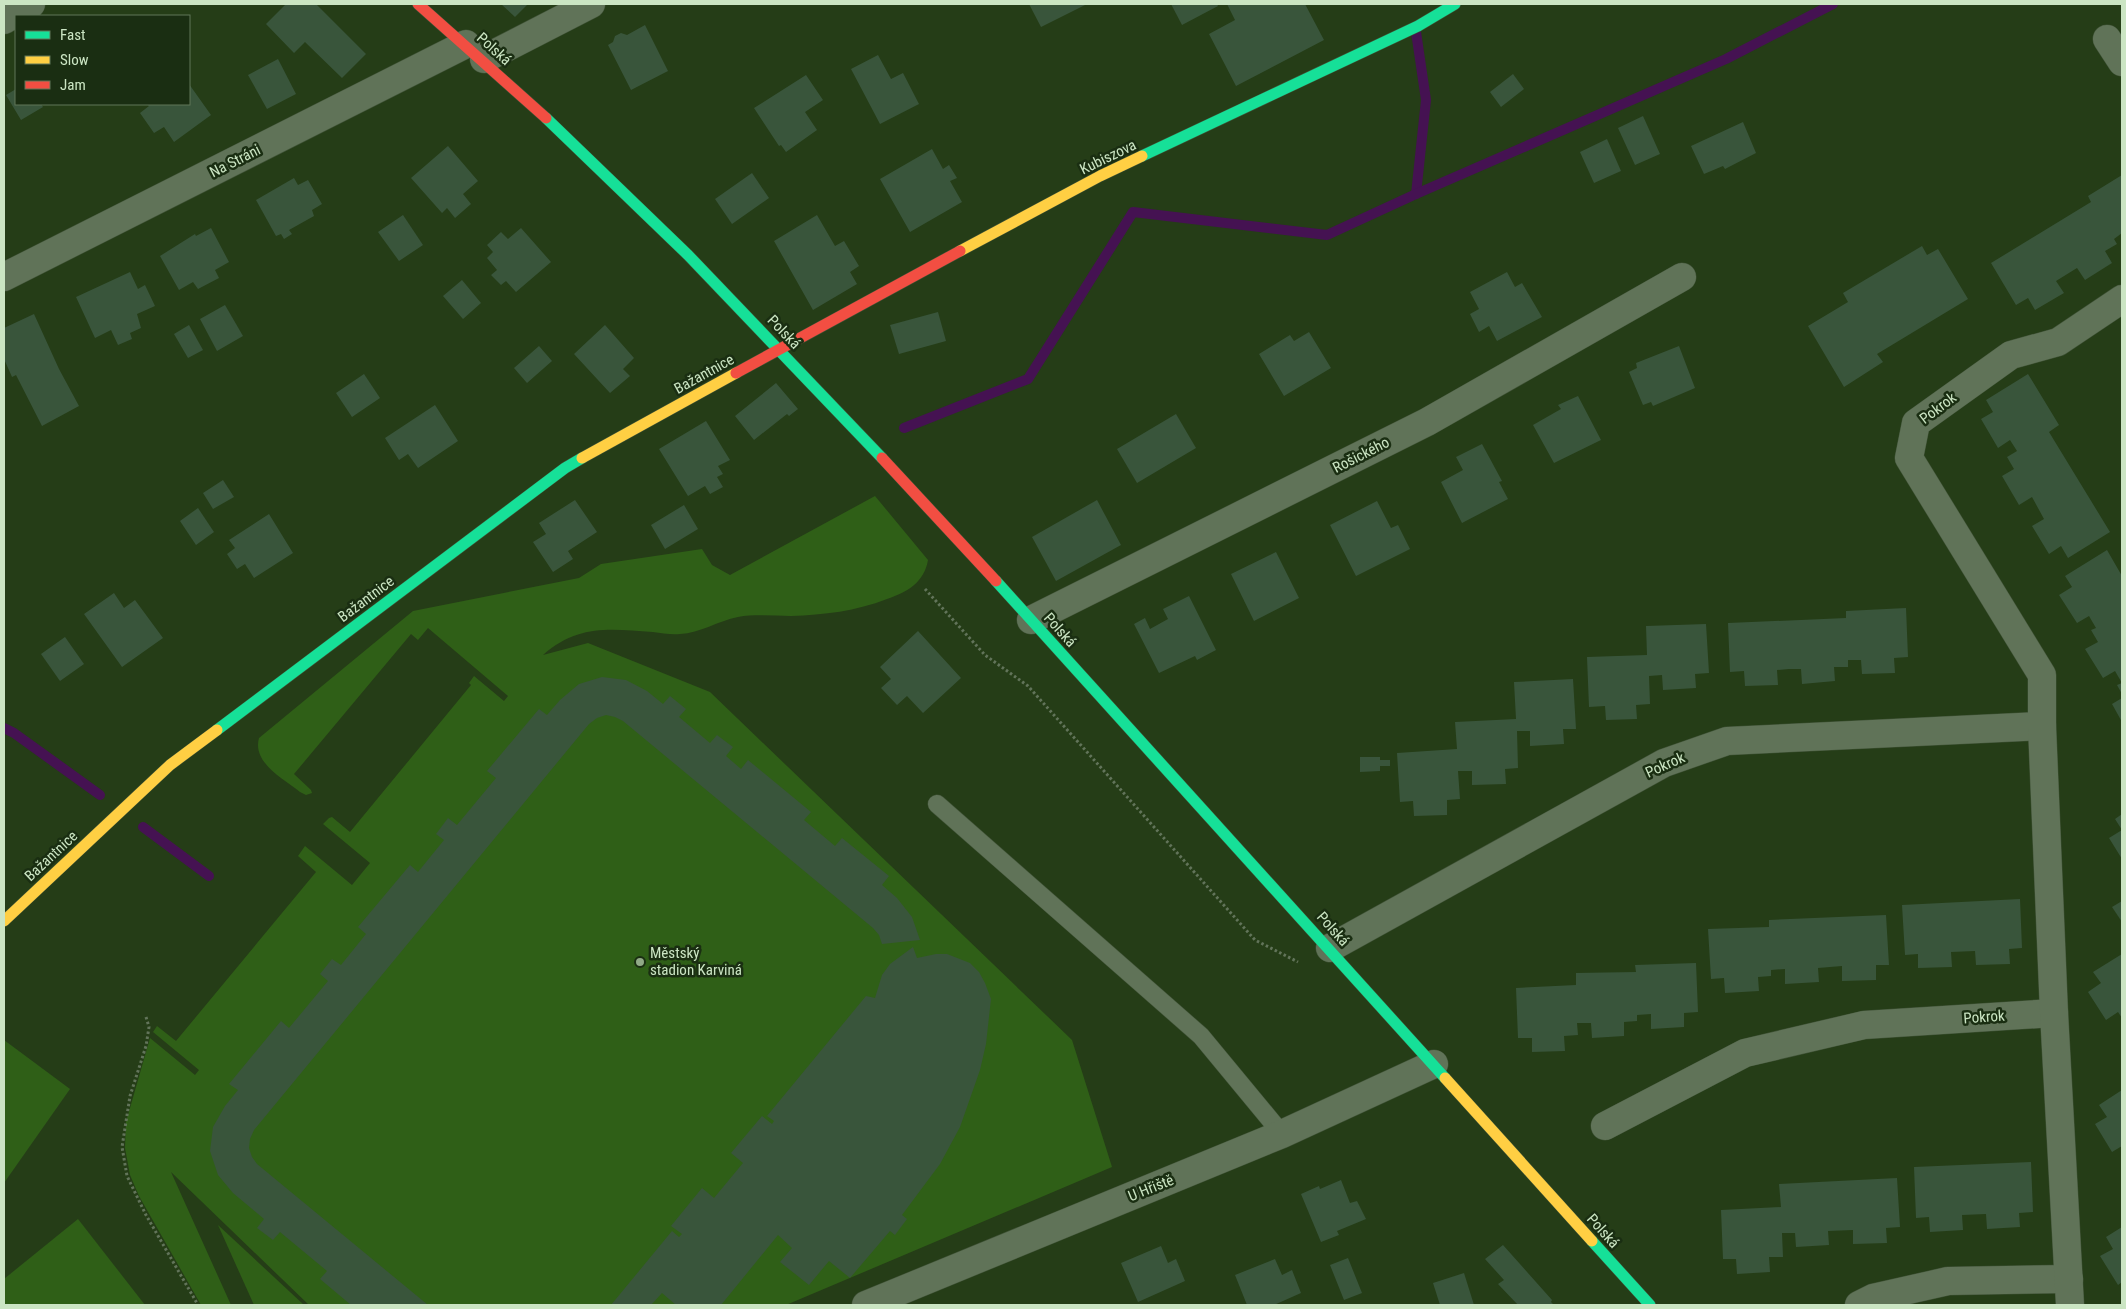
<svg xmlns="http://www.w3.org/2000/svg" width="2126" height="1309" viewBox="0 0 2126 1309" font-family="'Roboto Condensed',sans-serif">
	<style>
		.green { fill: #2f5f17 }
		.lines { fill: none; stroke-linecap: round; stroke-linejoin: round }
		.stream { stroke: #451252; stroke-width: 10 }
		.building { fill: #39553b }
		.lane-casing { stroke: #3f5236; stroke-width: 19 }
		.street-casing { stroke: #3f5236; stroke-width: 29 }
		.fast-casing { stroke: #3f5236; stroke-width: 12 }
		.slow-casing { stroke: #3f5236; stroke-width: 12 }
		.jam-casing { stroke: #3f5236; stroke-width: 12 }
		.path { stroke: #62745a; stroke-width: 3; stroke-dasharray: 2.5 2.5; stroke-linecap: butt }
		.lane { stroke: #607358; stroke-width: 18 }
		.street { stroke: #607358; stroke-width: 28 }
		.fast { stroke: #16e098; stroke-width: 11 }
		.slow { stroke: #ffcf43; stroke-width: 11 }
		.jam { stroke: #f24e42; stroke-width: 11 }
		.poi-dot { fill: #91aa87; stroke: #1a2e12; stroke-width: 2 }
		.labels { text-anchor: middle; stroke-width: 5; stroke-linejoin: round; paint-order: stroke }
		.street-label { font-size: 15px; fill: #cbe5c3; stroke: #1a2e12 }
		.poi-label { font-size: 15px; fill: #cbe5c3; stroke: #1a2e12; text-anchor: start }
	</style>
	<rect width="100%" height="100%" fill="#253d17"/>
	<g class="green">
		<path d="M 875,496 L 928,560 C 924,583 907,592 887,599 C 856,611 824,615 791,616 C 773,616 755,614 738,617 C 718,621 700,633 680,634 C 671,635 662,633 653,632 C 610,629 578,624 543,655 L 588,643 L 710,692 L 1072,1040 L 1112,1167 L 786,1305 L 309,1305 L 171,1172 L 231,1305 L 201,1305 L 139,1196 L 130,1175 L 125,1148 L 126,1122 L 150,1038 L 195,1075 L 199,1070 L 153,1032 L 157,1026 L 176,1041 L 316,872 L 298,856 L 305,846 L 352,885 L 370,863 L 323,824 L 329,818 L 332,817 L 350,832 L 471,685 L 469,683 L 474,676 L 504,701 L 508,696 L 428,628 L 418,640 L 411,634 L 294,774 L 311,790 L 312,793 L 306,795 L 300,792 C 284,779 252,763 259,738 L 413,611 L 579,578 L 601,564 L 702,549 L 712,565 L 730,575 Z"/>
		<path d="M 4,1040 L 70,1089 L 4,1183 Z"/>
		<path d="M 78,1219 L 145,1305 L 4,1305 L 4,1279 Z"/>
		<path d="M 218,1225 L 304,1305 L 254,1305 Z"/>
	</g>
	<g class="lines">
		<g class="stream">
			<path d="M 1416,32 L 1426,100 L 1416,194"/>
			<path d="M 904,428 L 1028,379 L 1133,212 L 1327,235 L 1416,194 L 1726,59 L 1833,4"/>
			<path d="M 4,728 L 14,733 L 100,795"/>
			<path d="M 143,827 L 209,876"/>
		</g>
	</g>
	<g class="building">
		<path d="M 286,4 L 316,4 L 366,54 L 342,78 L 305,42 L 294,53 L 266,24 Z"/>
		<path d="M 501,4 L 528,4 L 515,17 Z"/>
		<path d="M 1029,4 L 1087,4 L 1041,27 Z"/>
		<path d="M 1171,4 L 1217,4 L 1218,6 L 1182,25 Z"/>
		<path d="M 1227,4 L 1305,4 L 1324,40 L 1236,86 L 1209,34 L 1235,20 Z"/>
		<path d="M 645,25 L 668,71 L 631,90 L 608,45 L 613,42 L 615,36 L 621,33 L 627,35 Z"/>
		<path d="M 878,55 L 891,79 L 903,73 L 919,104 L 880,124 L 851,69 Z"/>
		<path d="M 278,59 L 296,94 L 267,109 L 248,75 Z"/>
		<path d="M 1513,74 L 1524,89 L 1501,107 L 1490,92 Z"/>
		<path d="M 806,75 L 823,100 L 805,112 L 817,130 L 786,152 L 781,145 L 779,146 L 754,108 Z"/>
		<path d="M 189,84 L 211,115 L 174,142 L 164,127 L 154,133 L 140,113 L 149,106 L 147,104 L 189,104 Z"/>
		<path d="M 16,89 L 16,104 L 41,104 L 43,107 L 21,120 L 6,95 Z"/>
		<path d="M 1643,116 L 1660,154 L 1635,165 L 1618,128 Z"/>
		<path d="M 1743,122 L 1756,153 L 1725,169 L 1723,166 L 1704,174 L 1691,146 Z"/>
		<path d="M 1607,139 L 1621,171 L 1594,183 L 1580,152 Z"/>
		<path d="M 448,146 L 478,181 L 463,194 L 471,204 L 455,218 L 447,208 L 442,213 L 411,178 Z"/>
		<path d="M 932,149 L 943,169 L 949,165 L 957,178 L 950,181 L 962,202 L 910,232 L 880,179 Z"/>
		<path d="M 752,173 L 769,198 L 732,224 L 715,199 Z"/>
		<path d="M 2122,175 L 2122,233 L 2114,239 L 2117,244 L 2105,251 L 2112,263 L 2085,280 L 2077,268 L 2056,281 L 2064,293 L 2035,310 L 2028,298 L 2016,305 L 1991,263 L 2091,202 L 2088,196 Z"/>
		<path d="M 294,178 L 298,185 L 308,180 L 322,204 L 312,210 L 314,216 L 289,230 L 292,234 L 284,239 L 281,234 L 276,236 L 256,200 Z"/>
		<path d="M 403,215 L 423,245 L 399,261 L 378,232 Z"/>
		<path d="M 817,215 L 835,246 L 844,241 L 859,266 L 850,272 L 857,284 L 813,310 L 774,241 Z"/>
		<path d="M 211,228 L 229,262 L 215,270 L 219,278 L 198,289 L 193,282 L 179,290 L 160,256 L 195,234 L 196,236 Z"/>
		<path d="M 521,228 L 551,262 L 516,292 L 506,281 L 501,285 L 491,275 L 497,270 L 487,258 L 493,252 L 487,245 L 501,232 L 508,239 Z"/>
		<path d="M 1922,246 L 1927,255 L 1938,249 L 1968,299 L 1877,354 L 1883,362 L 1844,387 L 1808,326 L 1848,302 L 1843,293 Z"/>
		<path d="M 130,272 L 138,289 L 145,285 L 155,306 L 137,314 L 141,328 L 130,333 L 132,339 L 118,345 L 111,330 L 95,338 L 76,297 Z"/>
		<path d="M 1507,272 L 1515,287 L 1522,283 L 1542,317 L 1497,341 L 1489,326 L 1479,332 L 1470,314 L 1479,309 L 1470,292 Z"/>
		<path d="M 462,280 L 481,303 L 463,319 L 443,296 Z"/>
		<path d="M 225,305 L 243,336 L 217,351 L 200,319 Z"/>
		<path d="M 938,312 L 946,341 L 899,354 L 890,325 Z"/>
		<path d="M 34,314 L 59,369 L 79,406 L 42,426 L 16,375 L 12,377 L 4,359 L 4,328 Z"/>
		<path d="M 189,325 L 203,350 L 188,358 L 174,334 Z"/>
		<path d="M 605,325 L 634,358 L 623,369 L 630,376 L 610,393 L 574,354 Z"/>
		<path d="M 1309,332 L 1331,368 L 1284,396 L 1259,354 L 1290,335 L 1294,341 Z"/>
		<path d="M 539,346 L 552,361 L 527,383 L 514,368 Z"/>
		<path d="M 1679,346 L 1695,388 L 1653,406 L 1651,402 L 1643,405 L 1629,372 L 1637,368 L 1636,363 Z"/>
		<path d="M 364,374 L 380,398 L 352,417 L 336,393 Z"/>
		<path d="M 2028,374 L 2059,425 L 2049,432 L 2110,532 L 2068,558 L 2061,546 L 2049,554 L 2032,526 L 2044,519 L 2032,497 L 2019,505 L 2002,476 L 2014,469 L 2007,457 L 2017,451 L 2010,440 L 1998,448 L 1981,419 L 1993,412 L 1986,400 Z"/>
		<path d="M 776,383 L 798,409 L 789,416 L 787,414 L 754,440 L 735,416 Z"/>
		<path d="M 1578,396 L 1601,440 L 1554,463 L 1533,425 L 1561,409 L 1558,405 Z"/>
		<path d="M 435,405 L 458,441 L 418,468 L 408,454 L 399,460 L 385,438 Z"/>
		<path d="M 1176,414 L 1196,448 L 1137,483 L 1117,449 Z"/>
		<path d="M 706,421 L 730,460 L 718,466 L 723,474 L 717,477 L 723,487 L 710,494 L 705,486 L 688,496 L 659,449 Z"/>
		<path d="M 1482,444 L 1502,481 L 1499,482 L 1508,499 L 1462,523 L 1441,482 L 1463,470 L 1456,457 Z"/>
		<path d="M 223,480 L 234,497 L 213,509 L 203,493 Z"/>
		<path d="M 575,500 L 597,532 L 568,551 L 573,559 L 553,572 L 533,542 L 546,534 L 539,523 Z"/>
		<path d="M 1097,500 L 1121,545 L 1056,581 L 1032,537 Z"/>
		<path d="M 1377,501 L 1391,528 L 1398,525 L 1410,549 L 1356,576 L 1330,525 Z"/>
		<path d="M 684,505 L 698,529 L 665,549 L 651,525 Z"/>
		<path d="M 198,508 L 214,532 L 196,545 L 180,521 Z"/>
		<path d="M 269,514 L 293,553 L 254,578 L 245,564 L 237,569 L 227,554 L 235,548 L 229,540 Z"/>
		<path d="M 2107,550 L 2122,576 L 2122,694 L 2117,685 L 2122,683 L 2115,671 L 2103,678 L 2085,649 L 2098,642 L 2091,630 L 2096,628 L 2089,616 L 2077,623 L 2059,595 L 2072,587 L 2065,576 Z"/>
		<path d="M 1276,552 L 1299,598 L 1254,621 L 1231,574 Z"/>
		<path d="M 114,593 L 124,608 L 135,600 L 163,638 L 122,667 L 84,614 Z"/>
		<path d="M 1189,596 L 1216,650 L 1197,660 L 1195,656 L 1159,673 L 1134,624 L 1145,618 L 1150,629 L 1168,619 L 1163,609 Z"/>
		<path d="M 1906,608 L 1908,657 L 1894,658 L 1895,673 L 1862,674 L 1861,660 L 1848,660 L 1848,667 L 1834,667 L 1835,681 L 1802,684 L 1801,669 L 1789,669 L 1777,670 L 1778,685 L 1745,686 L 1744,671 L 1730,672 L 1728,623 L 1846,618 L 1846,611 Z"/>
		<path d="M 1706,624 L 1709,673 L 1695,674 L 1696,688 L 1663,690 L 1662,675 L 1649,676 L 1650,704 L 1636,705 L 1637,719 L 1606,720 L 1605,706 L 1589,707 L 1587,657 L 1647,655 L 1646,626 Z"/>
		<path d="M 918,631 L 961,678 L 923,713 L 907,696 L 897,705 L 881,688 L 891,679 L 880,667 Z"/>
		<path d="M 65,637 L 84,664 L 60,681 L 41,654 Z"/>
		<path d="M 602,677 L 626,680 L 647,691 L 663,704 L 670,696 L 686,709 L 679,717 L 710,743 L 717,735 L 733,747 L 726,756 L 741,769 L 748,760 L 811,812 L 804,820 L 835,846 L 842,838 L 889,876 L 882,885 L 897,898 L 912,917 L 920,940 L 882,944 L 879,935 L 873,928 L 623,721 L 615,717 L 606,715 L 597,718 L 589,724 L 254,1130 L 250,1139 L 249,1148 L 252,1157 L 257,1164 L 428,1305 L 351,1305 L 320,1279 L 327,1271 L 280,1232 L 273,1240 L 257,1228 L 264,1219 L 233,1193 L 218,1175 L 210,1151 L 213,1127 L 225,1106 L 238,1090 L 229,1084 L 281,1021 L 289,1028 L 328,981 L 320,974 L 332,959 L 341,965 L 366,934 L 358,927 L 410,865 L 418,872 L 444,840 L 436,834 L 448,818 L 457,825 L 496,778 L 487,771 L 539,709 L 547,715 L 560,700 L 579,684 Z"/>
		<path d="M 1573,679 L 1576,729 L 1563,729 L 1564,744 L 1530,746 L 1530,731 L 1517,731 L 1518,768 L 1505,769 L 1506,784 L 1472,785 L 1472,771 L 1458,771 L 1460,799 L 1447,800 L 1447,815 L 1414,816 L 1413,801 L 1400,802 L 1397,753 L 1457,749 L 1455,722 L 1516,719 L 1514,682 Z"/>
		<path d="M 2122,698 L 2122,722 L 2112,704 Z"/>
		<path d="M 1360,757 L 1380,757 L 1380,760 L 1390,760 L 1390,766 L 1380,766 L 1380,771 L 1360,772 Z"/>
		<path d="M 2122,814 L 2122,859 L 2109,838 L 2122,830 L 2115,819 Z"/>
		<path d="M 2020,899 L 2022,948 L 2009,949 L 2010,964 L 1976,965 L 1975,951 L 1951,952 L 1952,967 L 1918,968 L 1918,954 L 1905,955 L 1902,905 Z"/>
		<path d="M 2122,901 L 2122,922 L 2112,907 Z"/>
		<path d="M 1886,915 L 1889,965 L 1876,965 L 1876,980 L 1842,981 L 1842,966 L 1818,968 L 1819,982 L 1785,984 L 1785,969 L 1771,970 L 1771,976 L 1758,977 L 1759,991 L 1725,993 L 1724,978 L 1711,979 L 1708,929 L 1769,927 L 1769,920 Z"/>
		<path d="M 913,947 L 917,958 L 936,954 L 947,954 L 970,963 L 979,972 L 985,983 L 991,999 L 986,1044 L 980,1070 L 960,1127 L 940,1164 L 902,1215 L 907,1219 L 895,1235 L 890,1231 L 850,1278 L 829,1261 L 809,1285 L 780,1262 L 792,1248 L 778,1235 L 721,1305 L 676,1305 L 662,1293 L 651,1305 L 611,1305 L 672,1231 L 679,1237 L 682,1234 L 671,1226 L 702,1188 L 714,1198 L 743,1163 L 731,1153 L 762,1116 L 772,1124 L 774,1121 L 767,1116 L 866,996 L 875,998 L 882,975 L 890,964 Z"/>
		<path d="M 2122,954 L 2122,1018 L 2118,1012 L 2106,1020 L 2088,992 L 2101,983 L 2093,972 Z"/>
		<path d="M 1696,963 L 1698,1012 L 1684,1013 L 1684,1027 L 1651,1029 L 1651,1014 L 1637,1015 L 1637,1021 L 1624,1022 L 1624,1036 L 1592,1038 L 1591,1023 L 1577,1023 L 1578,1035 L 1564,1036 L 1565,1051 L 1532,1052 L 1532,1038 L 1518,1038 L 1516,988 L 1576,985 L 1576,973 L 1636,972 L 1635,965 Z"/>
		<path d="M 2122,1090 L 2122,1146 L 2112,1152 L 2095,1124 L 2107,1117 L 2099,1105 Z"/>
		<path d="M 2031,1162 L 2033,1212 L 2019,1213 L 2020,1227 L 1987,1229 L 1986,1214 L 1962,1215 L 1963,1230 L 1930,1232 L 1929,1217 L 1916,1218 L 1914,1167 Z"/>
		<path d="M 1897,1178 L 1900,1227 L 1886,1228 L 1887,1243 L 1853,1244 L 1853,1230 L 1828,1231 L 1829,1245 L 1796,1247 L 1795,1233 L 1782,1233 L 1783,1257 L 1769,1257 L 1770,1272 L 1737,1274 L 1736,1259 L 1723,1259 L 1721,1210 L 1781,1207 L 1779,1184 Z"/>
		<path d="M 1341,1180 L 1350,1203 L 1357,1201 L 1366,1219 L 1337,1231 L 1339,1235 L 1321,1242 L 1301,1194 L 1319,1186 L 1320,1189 Z"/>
		<path d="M 2122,1227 L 2122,1282 L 2118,1285 L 2100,1256 L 2113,1249 L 2106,1237 Z"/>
		<path d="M 1503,1245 L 1552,1300 L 1551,1302 L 1554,1305 L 1518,1305 L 1498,1284 L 1504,1280 L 1485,1259 Z"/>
		<path d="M 1161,1246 L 1168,1263 L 1176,1259 L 1185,1281 L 1138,1302 L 1121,1263 Z"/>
		<path d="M 1348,1258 L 1362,1293 L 1344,1300 L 1330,1265 Z"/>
		<path d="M 1275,1259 L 1282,1275 L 1292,1270 L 1301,1293 L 1274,1305 L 1247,1305 L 1235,1275 Z"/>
		<path d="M 1464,1273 L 1474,1305 L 1440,1305 L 1433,1283 Z"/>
	</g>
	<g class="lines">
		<g class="lane-casing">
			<path id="lane" d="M 937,804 L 1201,1036 L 1282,1134"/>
		</g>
		<g class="street-casing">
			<g id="street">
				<path d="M 4,20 L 31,4"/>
				<path d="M 2107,39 L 2122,62"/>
				<path d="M 484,59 L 591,4"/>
				<path d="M 4,277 L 466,44"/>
				<path d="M 1031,620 L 1427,422 L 1682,277"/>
				<path d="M 1330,948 L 1664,763 L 1727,741 L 2042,726"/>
				<path d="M 1605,1126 L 1745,1053 L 1864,1025 L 2054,1013"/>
				<path d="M 866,1305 L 1282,1134 L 1434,1064"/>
				<path d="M 1859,1305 L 1873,1298 L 1948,1281 L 2069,1279"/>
				<path d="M 2070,1305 L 2054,1013 L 2042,726 L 2042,675 L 1909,458 L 1916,423 L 2011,355 L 2058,342 L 2122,299"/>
			</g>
		</g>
		<g class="fast-casing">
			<g id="fast">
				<path d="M 546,118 L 688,255 L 882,458"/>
				<path d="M 1142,156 L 1418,26 L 1455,4"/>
				<path d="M 996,581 L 1445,1078"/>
				<path d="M 217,730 L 565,468 L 582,458"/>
				<path d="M 1592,1241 L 1650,1305"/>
			</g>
		</g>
		<g class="slow-casing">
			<g id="slow">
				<path d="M 960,251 L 1100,176 L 1142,156"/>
				<path d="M 582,458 L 736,373"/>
				<path d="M 4,921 L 170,765 L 217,730"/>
				<path d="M 1445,1078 L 1592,1241"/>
			</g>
		</g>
		<g class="jam-casing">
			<g id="jam">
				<path d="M 418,4 L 546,118"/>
				<path d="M 736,373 L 960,251"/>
				<path d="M 882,458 L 996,581"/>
			</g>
		</g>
		<g class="path">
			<path d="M 925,589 L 985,655 L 1028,686 L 1255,940 L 1298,962"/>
			<path d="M 146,1017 L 149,1027 L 146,1046 L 130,1096 L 122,1147 L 127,1176 L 146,1215 L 198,1305"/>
		</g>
		<use href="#lane" class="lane"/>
		<use href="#street" class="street"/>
		<use href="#fast" class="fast"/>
		<use href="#slow" class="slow"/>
		<use href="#jam" class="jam"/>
	</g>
	<circle class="poi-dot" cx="640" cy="962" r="5"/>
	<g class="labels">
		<g class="street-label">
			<text transform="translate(494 49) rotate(42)" y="5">Polská</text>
			<text transform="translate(1108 157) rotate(-26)" y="5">Kubiszova</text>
			<text transform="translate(235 161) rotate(-27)" y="5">Na Stráni</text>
			<text transform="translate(784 332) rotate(46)" y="5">Polská</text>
			<text transform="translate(704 374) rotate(-29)" y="5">Bažantnice</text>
			<text transform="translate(1938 408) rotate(-37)" y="5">Pokrok</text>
			<text transform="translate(1361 455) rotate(-27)" y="5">Rošického</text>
			<text transform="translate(366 599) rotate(-37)" y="5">Bažantnice</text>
			<text transform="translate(1060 630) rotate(48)" y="5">Polská</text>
			<text transform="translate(1665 765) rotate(-24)" y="5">Pokrok</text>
			<text transform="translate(51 856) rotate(-43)" y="5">Bažantnice</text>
			<text transform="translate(1333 929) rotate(48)" y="5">Polská</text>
			<text transform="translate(1984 1017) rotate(-4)" y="5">Pokrok</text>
			<text transform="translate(1151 1188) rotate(-22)" y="5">U Hřiště</text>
			<text transform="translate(1603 1231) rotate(48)" y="5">Polská</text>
		</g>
		<g class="poi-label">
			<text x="650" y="958">Městský<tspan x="650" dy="17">stadion Karviná</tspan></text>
		</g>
	</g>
	<rect width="2126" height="1309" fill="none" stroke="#cbe5c3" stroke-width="10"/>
	<rect x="15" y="15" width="175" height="90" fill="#1a2e12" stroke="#617759"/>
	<rect x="25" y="31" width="25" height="8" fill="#16e098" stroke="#617759"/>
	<text x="60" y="40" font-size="15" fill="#cbe5c3">Fast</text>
	<rect x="25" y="56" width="25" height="8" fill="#ffcf43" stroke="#617759"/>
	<text x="60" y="65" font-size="15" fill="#cbe5c3">Slow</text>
	<rect x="25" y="81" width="25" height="8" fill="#f24e42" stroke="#617759"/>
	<text x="60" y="90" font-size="15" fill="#cbe5c3">Jam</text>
</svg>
